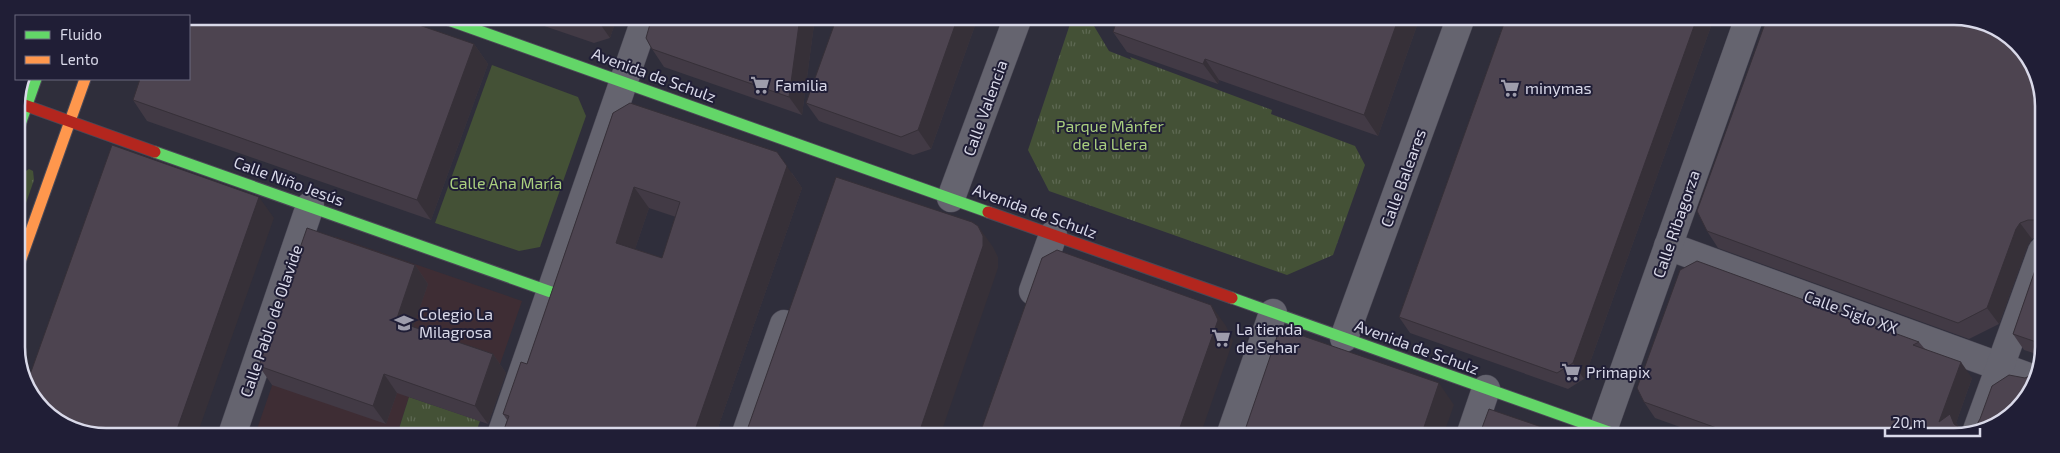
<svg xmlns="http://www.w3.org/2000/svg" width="2060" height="453" viewBox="0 0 2060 453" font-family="'Exo 2',sans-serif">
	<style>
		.education { fill: #3e2d34 }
		.grass { fill: url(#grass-tufts) }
		.garden { fill: #445136 }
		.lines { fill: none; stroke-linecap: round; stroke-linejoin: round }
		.street-casing { stroke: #4b4956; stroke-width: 29 }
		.fast-casing { stroke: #4b4956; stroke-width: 13 }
		.slow-casing { stroke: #4b4956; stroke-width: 13 }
		.jam-casing { stroke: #4b4956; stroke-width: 13 }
		.street { stroke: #65646f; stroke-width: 28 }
		.fast { stroke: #63d668; stroke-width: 11 }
		.slow { stroke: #ff974d; stroke-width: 11 }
		.jam { stroke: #b3261e; stroke-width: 11 }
		.wall { fill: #423a45; fill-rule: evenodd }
		.shaded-wall { fill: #363038 }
		.building { fill: #4d4450; stroke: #363038; fill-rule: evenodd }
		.labels { text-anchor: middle; stroke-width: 4; stroke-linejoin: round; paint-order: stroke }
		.street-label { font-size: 16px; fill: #d9d9e9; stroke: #201e36 }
		.poi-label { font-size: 16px; fill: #d9d9e9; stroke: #201e36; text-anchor: start }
		.park-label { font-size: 16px; fill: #a9ce7e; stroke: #201e36 }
		.rim { fill: none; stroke: #d9d9e9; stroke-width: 2.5 }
	</style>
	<defs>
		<pattern id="grass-tufts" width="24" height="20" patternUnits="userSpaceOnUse" patternTransform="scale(1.25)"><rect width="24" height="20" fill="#445136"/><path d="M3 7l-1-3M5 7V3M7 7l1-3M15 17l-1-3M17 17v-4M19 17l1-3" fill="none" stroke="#5e6953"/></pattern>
	</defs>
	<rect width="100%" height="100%" fill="#2f2e3b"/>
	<path class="education" d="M 336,237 L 522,301 L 498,370 L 409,397 L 397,435 L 255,435 L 320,246 Z"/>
	<g class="grass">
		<path d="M 1072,18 L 1094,26 L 1109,51 L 1132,60 L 1130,57 L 1272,110 L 1271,114 L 1355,146 L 1365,165 L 1333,255 L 1287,275 L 1049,191 L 1028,150 Z"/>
		<path d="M 29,169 L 33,171 L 34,180 L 17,229 L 17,183 L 20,175 Z"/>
		<path d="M 409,397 L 480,421 L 475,435 L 397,435 Z"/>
	</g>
	<path class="garden" d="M 492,65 L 578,97 L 586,116 L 540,247 L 519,251 L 435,223 Z"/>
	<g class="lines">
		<g class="street-casing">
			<g id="street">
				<path d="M 951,198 L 1018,17"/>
				<path d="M 1668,246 L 2034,379"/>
				<path d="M 1033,291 L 1053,235"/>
				<path d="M 1344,338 L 1461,17"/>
				<path d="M 1603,430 L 1749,18"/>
				<path d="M 1977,430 L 2042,251"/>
				<path d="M 232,435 L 310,206"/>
				<path d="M 501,435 L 646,17"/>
				<path d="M 745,436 L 784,324"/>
				<path d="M 1230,436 L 1273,313"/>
				<path d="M 1470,436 L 1486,389"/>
			</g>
		</g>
		<g class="fast-casing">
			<g id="fast">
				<path d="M 440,17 L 988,212"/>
				<path d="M 17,133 L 36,79"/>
				<path d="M 155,152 L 551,292"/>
				<path d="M 1232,298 L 1620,436"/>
			</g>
		</g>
		<g class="slow-casing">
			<path id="slow" d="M 17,270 L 85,79"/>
		</g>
		<g class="jam-casing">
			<g id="jam">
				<path d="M 16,102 L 155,152"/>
				<path d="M 988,212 L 1232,298"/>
			</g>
		</g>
		<use href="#street" class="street"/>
		<use href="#fast" class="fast"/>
		<use href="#slow" class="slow"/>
		<use href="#jam" class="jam"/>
	</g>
	<g class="wall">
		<path d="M 518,17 L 617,17 L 610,38 L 594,43 Z"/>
		<path d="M 815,17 L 802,115 L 664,67 L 652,49 Z"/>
		<path d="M 978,17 L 931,149 L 913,155 L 819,121 L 806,103 Z"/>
		<path d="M 1118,17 L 1420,17 L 1378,136 L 1219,80 L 1218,84 L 1127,52 L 1113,32 Z"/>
		<path d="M 1506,18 L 1714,18 L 1584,379 L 1568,389 L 1410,333 L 1399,317 Z"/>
		<path d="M 474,44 L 488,64 L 431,220 L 147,121 L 133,100 Z"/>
		<path d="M 2042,88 L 2042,236 L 2039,236 L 2032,239 L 2028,245 L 1999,324 L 1969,339 L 1718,248 L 1707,231 Z"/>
		<path d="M 613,113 L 792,173 L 802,188 L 715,436 L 502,435 L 507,420 L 503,414 L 527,364 ZM 649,208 L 676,217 L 662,258 L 635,249 Z"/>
		<path d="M 2042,250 L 2042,365 L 2013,415 L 1960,437 L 1705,436 L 1655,418 L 1644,402 L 1919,342 L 1924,348 L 1972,378 L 1956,423 L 1961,429 L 1969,429 L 1976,426 L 2025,378 L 2032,375 L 2038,368 L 2039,355 L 2024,350 L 2013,334 Z"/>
		<path d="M 415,265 L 428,284 L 413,327 L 493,354 L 506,373 L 488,424 L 397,393 L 386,424 L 272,385 L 259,366 Z"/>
	</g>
	<g class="shaded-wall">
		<path d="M 597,17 L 617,17 L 610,38 L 596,18 Z"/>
		<path d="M 800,17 L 815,17 L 802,115 L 789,97 Z"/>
		<path d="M 958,17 L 978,17 L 931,149 L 918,130 Z"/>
		<path d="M 1399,17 L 1420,17 L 1378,136 L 1364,115 Z"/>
		<path d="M 1697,18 L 1714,18 L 1584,379 L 1573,363 Z"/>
		<path d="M 474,44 L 488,64 L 431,220 L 417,200 Z"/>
		<path d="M 1205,59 L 1219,80 L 1218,84 L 1203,64 Z"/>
		<path d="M 777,152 L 802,188 L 715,436 L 693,436 Z"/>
		<path d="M 634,187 L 649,208 L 630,264 L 616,243 Z"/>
		<path d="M 259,197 L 274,218 L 197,435 L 175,435 Z"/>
		<path d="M 2020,223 L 2032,239 L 2028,245 L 1999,324 L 1987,308 L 2016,229 Z"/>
		<path d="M 978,226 L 993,247 L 998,257 L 998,268 L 940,436 L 918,436 Z"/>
		<path d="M 415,265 L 428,284 L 409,339 L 396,321 Z"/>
		<path d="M 1211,305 L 1226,326 L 1233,341 L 1200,436 L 1177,436 Z"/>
		<path d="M 493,354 L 506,373 L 488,424 L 475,406 Z"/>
		<path d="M 1961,362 L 1972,378 L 1956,423 L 1962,431 L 1939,422 Z"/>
		<path d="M 384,374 L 397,393 L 386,424 L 373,406 Z"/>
		<path d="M 1439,383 L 1454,405 L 1443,436 L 1421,436 Z"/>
	</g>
	<g class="building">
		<path d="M 189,16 L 396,17 L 474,44 L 417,200 L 133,100 L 140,79 L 189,79 Z"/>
		<path d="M 560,17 L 597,17 L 596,18 L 580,23 Z"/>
		<path d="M 652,17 L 800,17 L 789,97 L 652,49 L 646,38 Z"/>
		<path d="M 837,17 L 958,17 L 918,130 L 901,137 L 806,103 Z"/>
		<path d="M 1118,17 L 1399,17 L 1364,115 L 1205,59 L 1203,64 L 1113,32 Z"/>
		<path d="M 1506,18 L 1697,18 L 1573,363 L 1557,373 L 1399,317 Z"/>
		<path d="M 1767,18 L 1972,18 L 2017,42 L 2042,88 L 2042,224 L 2036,220 L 2028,220 L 2020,223 L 2016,229 L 1987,308 L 1958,323 L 1707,231 L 1697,211 Z"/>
		<path d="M 630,103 L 777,152 L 787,166 L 693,436 L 502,435 L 509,416 L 503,414 L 521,362 L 527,364 L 613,113 ZM 634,187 L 680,202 L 662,258 L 616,243 Z"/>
		<path d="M 112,145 L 259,197 L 175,435 L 88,435 L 43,411 L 27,383 Z"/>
		<path d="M 836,177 L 972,222 L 978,226 L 983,236 L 983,246 L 918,436 L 745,436 Z"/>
		<path d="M 307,228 L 415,265 L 396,321 L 493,354 L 475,406 L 384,374 L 373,406 L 259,366 Z"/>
		<path d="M 1057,250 L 1211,305 L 1218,320 L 1177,436 L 979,436 L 1042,258 Z"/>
		<path d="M 2042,250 L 2042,344 L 2013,334 Z"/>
		<path d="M 1697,261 L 1919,342 L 1913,345 L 1961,362 L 1939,422 L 1950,414 L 1954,424 L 1961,429 L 1969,429 L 1976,426 L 1980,419 L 1992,386 L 2009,375 L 2025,378 L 2032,375 L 2038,368 L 2036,356 L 2042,352 L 2042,365 L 2013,415 L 1960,437 L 1739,436 L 1644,402 L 1637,388 L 1680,270 Z"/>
		<path d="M 1280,328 L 1439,383 L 1421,436 L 1243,436 Z"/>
		<path d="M 1489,409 L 1568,436 L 1479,436 Z"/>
	</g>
	<defs>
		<g id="supermarket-bare" transform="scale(1.5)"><path d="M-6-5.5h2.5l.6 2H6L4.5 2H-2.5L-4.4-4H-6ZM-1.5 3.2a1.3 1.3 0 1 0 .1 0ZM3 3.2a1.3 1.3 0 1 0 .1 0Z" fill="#9e9dac" stroke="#201e36" stroke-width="2.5" paint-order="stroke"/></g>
		<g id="school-bare" transform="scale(1.5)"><path d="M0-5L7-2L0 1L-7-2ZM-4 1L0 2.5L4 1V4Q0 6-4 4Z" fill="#9e9dac" stroke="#201e36" stroke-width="2.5" paint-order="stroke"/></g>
	</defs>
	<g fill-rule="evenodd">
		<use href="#supermarket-bare" x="760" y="85"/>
		<use href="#supermarket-bare" x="1510" y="88"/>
		<use href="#school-bare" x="404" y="323"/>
		<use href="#supermarket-bare" x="1221" y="338"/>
		<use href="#supermarket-bare" x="1571" y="372"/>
	</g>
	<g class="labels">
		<g class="street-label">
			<text transform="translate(654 75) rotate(20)" y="6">Avenida de Schulz</text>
			<text transform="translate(985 108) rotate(-70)" y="6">Calle Valencia</text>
			<text transform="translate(1403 178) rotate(-70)" y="6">Calle Baleares</text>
			<text transform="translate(289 181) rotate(20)" y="6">Calle Niño Jesús</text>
			<text transform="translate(1035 211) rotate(20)" y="6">Avenida de Schulz</text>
			<text transform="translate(1676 224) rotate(-71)" y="6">Calle Ribagorza</text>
			<text transform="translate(1851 312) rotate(20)" y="6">Calle Siglo XX</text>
			<text transform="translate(271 321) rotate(-71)" y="6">Calle Pablo de Olavide</text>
			<text transform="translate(1417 347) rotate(20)" y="6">Avenida de Schulz</text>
		</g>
		<g class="poi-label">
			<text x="775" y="91">Familia</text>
			<text x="1525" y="94">minymas</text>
			<text x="419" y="320">Colegio La<tspan x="419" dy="18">Milagrosa</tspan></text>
			<text x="1236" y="335">La tienda<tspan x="1236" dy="18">de Sehar</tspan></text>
			<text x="1586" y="378">Primapix</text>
		</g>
		<g class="park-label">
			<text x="1110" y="132">Parque Mánfer<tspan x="1110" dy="18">de la Llera</tspan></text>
			<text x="506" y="189">Calle Ana María</text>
		</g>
	</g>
	<path d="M0 0H2060V453H0ZM106 25H1954A81 81 0 0 1 2035 106V347A81 81 0 0 1 1954 428H106A81 81 0 0 1 25 347V106A81 81 0 0 1 106 25Z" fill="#201e36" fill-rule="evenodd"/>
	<path class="rim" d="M106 25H1954A81 81 0 0 1 2035 106V347A81 81 0 0 1 1954 428H106A81 81 0 0 1 25 347V106A81 81 0 0 1 106 25Z"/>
	<rect x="15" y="15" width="175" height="65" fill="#201e36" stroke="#6a697e"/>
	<rect x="25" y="31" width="25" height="8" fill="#63d668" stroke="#6a697e"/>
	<text x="60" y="40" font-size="15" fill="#d9d9e9">Fluido</text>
	<rect x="25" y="56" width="25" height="8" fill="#ff974d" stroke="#6a697e"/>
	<text x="60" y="65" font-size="15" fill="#d9d9e9">Lento</text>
	<path d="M1885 428v8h95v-8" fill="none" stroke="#d9d9e9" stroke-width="2.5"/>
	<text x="1892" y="428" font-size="15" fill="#d9d9e9" stroke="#201e36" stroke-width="4" paint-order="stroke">20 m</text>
</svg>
